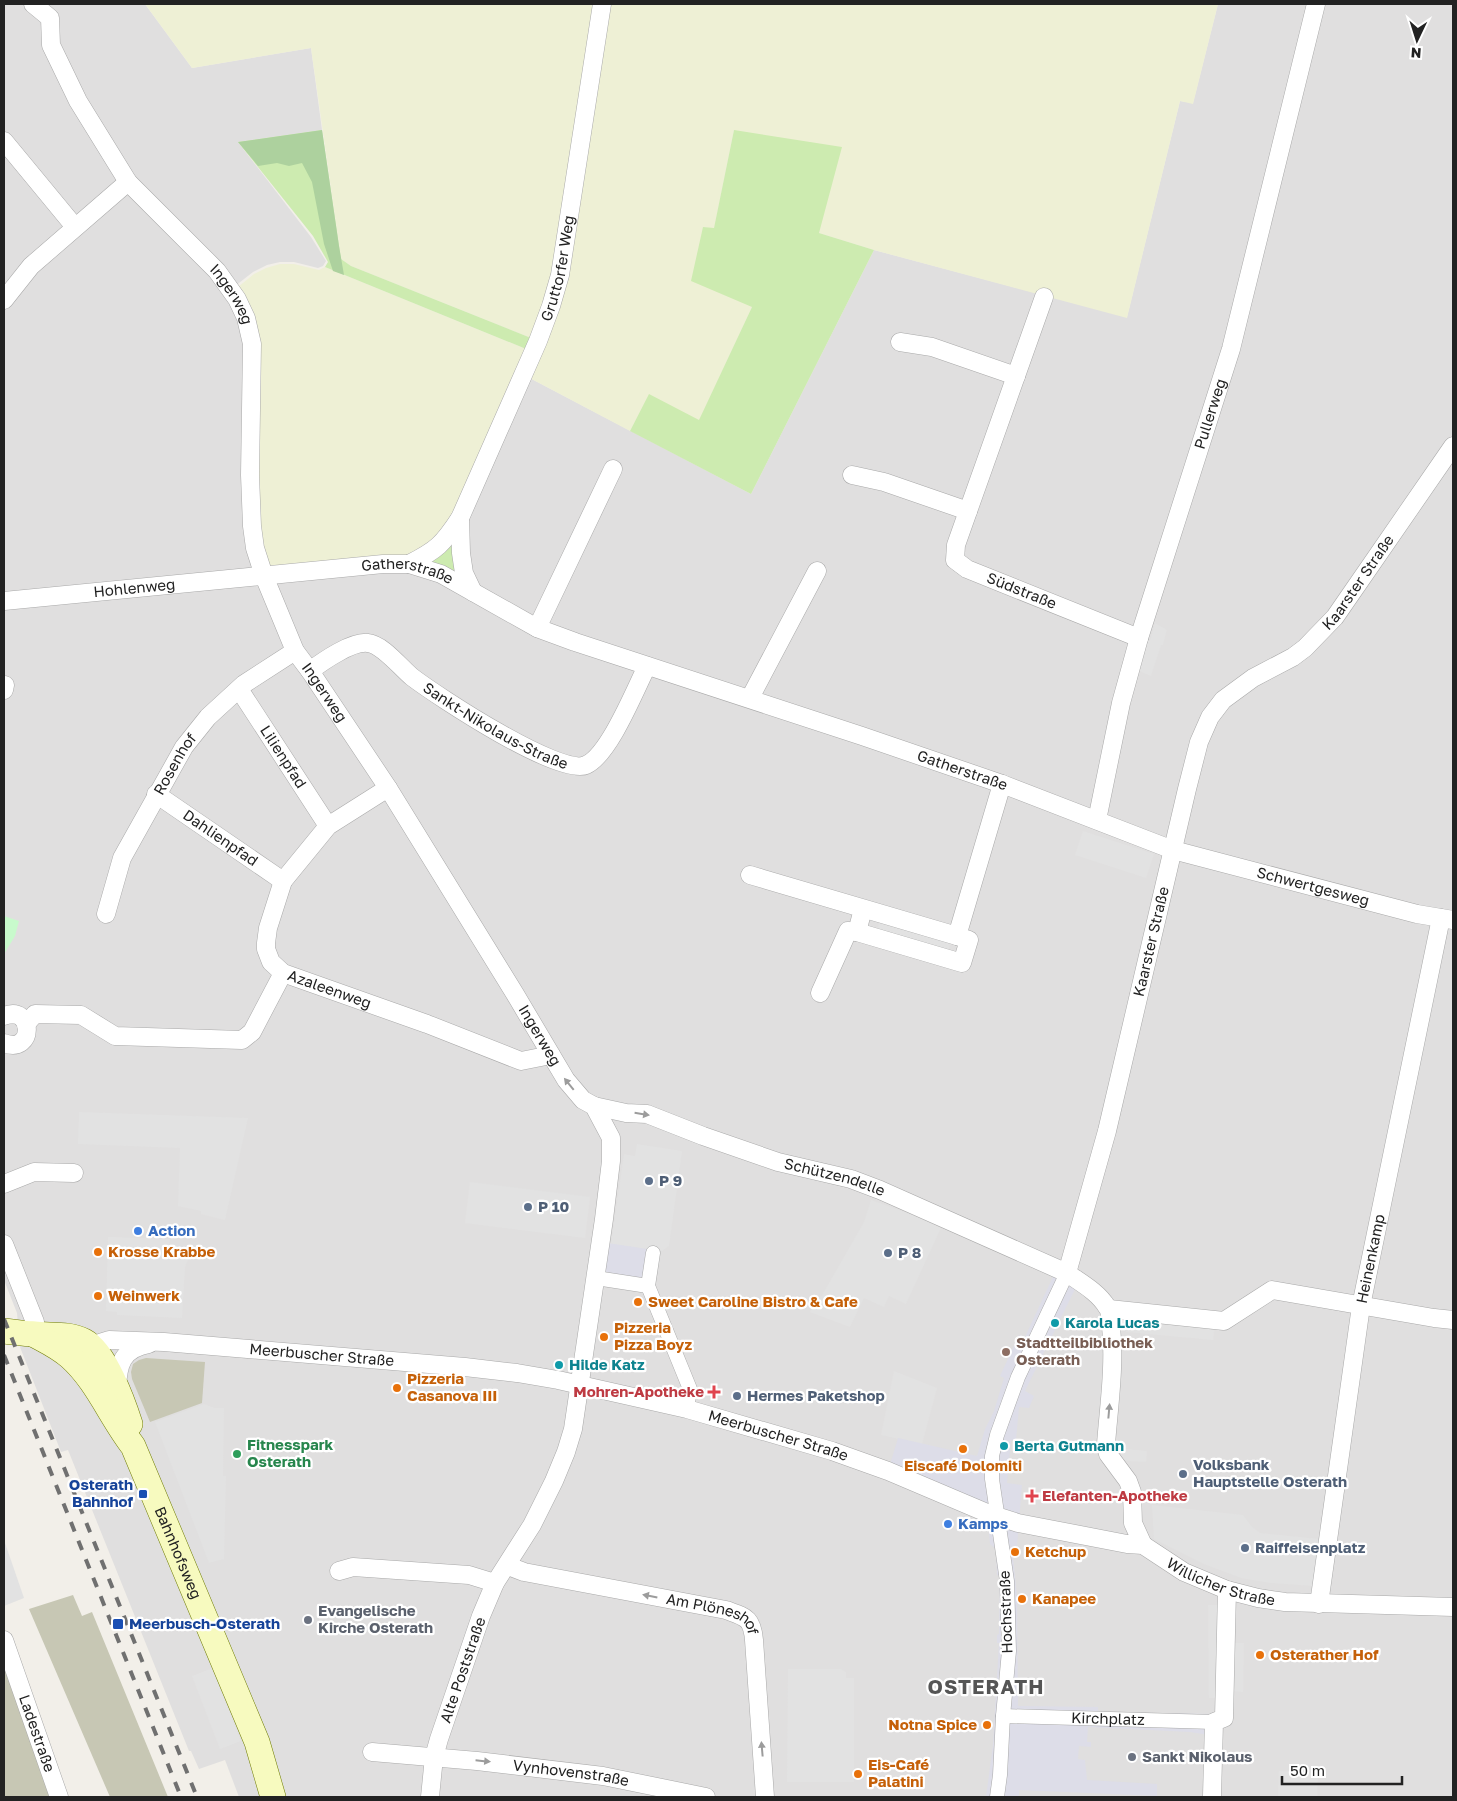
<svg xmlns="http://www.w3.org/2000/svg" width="1457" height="1801" viewBox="0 0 1457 1801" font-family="'Golos Text',sans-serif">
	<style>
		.residential { fill: #e0dfdf }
		.construction { fill: #c7c7b4 }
		.farmland { fill: #eef0d5 }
		.grass { fill: #cdebb0 }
		.forest { fill: #add19e }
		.park { fill: #c8facc }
		.parking { fill: #e2e2e2 }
		.plaza { fill: #dddde8 }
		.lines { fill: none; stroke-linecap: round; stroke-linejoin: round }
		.pedestrian-casing { stroke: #a9a9a9; stroke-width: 15 }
		.minor-casing { stroke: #a9a9a9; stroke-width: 19 }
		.secondary-casing { stroke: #707d05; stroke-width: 26 }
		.pedestrian { stroke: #fff; stroke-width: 14 }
		.minor { stroke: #fff; stroke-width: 18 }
		.secondary { stroke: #f7fabf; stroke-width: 25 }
		.rail { stroke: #707070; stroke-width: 4; stroke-dasharray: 10 10; stroke-linecap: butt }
		.oneway { fill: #9c9c9c }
		.service-dot { fill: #5c6f8a; stroke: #fff; stroke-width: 2 }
		.shop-dot { fill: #3f7fe0; stroke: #fff; stroke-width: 2 }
		.food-dot { fill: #e8710a; stroke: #fff; stroke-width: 2 }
		.culture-dot { fill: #0f9aa8; stroke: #fff; stroke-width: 2 }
		.education-dot { fill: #8d6e63; stroke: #fff; stroke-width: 2 }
		.health-dot { fill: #e0444e; stroke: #fff; stroke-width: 2 }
		.leisure-dot { fill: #2e9e5b; stroke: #fff; stroke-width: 2 }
		.transit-dot { fill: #1a4fb4; stroke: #fff; stroke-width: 2 }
		.worship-dot { fill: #6b7280; stroke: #fff; stroke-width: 2 }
		.labels { text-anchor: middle; stroke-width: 4.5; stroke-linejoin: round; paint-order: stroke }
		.street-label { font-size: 15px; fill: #222; stroke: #fff }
		.service-label { font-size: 15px; font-weight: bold; fill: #4e5e75; stroke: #fff; text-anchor: start }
		.shop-label { font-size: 15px; font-weight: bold; fill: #366cbe; stroke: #fff; text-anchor: start }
		.food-label { font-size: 15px; font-weight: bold; fill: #c56008; stroke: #fff; text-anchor: start }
		.culture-label { font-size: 15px; font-weight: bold; fill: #0d838f; stroke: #fff; text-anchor: start }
		.education-label { font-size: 15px; font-weight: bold; fill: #785e54; stroke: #fff; text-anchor: start }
		.health-label { font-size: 15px; font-weight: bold; fill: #be3a42; stroke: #fff; text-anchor: end }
		.leisure-label { font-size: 15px; font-weight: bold; fill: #27864d; stroke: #fff; text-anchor: start }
		.transit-label { font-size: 15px; font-weight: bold; fill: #164399; stroke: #fff; text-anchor: end }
		.worship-label { font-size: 15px; font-weight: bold; fill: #5b616d; stroke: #fff; text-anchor: start }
		.district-label { font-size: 20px; font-weight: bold; letter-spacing: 1px; fill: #555; stroke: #fff }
	</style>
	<rect width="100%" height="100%" fill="#f2efe9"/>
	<path class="residential" d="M 4,4 L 145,4 L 192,68 L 311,48 L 322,130 L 238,142 L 311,237 L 326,261 L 323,266 L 318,268 L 294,262 L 280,262 L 267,265 L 253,272 L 230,290 L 462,519 L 524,375 L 751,494 L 874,250 L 1127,317 L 1180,101 L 1193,103 L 1218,4 L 1453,4 L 1453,1797 L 239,1797 L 225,1760 L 199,1769 L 191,1751 L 189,1751 L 68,1450 L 61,1452 L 20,1347 L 17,1313 L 4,1280 Z"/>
	<g class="construction">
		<path d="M 146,1358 L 205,1362 L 202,1403 L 150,1422 L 132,1379 L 131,1372 L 133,1364 L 139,1360 Z"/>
		<path d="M 73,1595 L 82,1616 L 92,1612 L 168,1797 L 110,1797 L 29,1609 Z"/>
		<path d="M 4,1656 L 53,1797 L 4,1797 Z"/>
	</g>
	<g class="farmland">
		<path d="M 145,4 L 600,4 L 563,235 L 536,340 L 351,266 L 341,259 L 311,48 L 192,68 Z"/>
		<path d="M 604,4 L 1218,4 L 1193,104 L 1180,101 L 1127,318 L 874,250 L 819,233 L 734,130 L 714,229 L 703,227 L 752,307 L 699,421 L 649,395 L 630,431 L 524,375 L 540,342 Z"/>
		<path d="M 280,264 L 294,264 L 319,270 L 325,267 L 531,351 L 459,517 L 408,562 L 266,574 L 257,547 L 254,391 L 233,291 L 254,274 L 266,268 Z"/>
	</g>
	<g class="grass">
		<path d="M 322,130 L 341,259 L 351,266 L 536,340 L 531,351 L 325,267 L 328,262 L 313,236 L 238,142 Z"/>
		<path d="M 734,130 L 842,147 L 819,233 L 874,250 L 751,494 L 630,431 L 649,394 L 699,420 L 752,307 L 691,281 L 703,227 L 714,228 Z"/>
		<path d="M 452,541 L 456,575 L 428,561 Z"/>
	</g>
	<path class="forest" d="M 322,130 L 339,246 L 344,275 L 333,271 L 324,244 L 312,182 L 302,163 L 289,166 L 277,163 L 258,166 L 238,142 Z"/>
	<path class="park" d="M 4,916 L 19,921 L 15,936 L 4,954 Z"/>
	<g class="parking">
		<path d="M 1155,623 L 1167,630 L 1163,645 L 1161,645 L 1151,676 L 1135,669 L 1144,639 L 1150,641 Z"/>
		<path d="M 1083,831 L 1154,854 L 1146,878 L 1075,855 Z"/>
		<path d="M 880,921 L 951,942 L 947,954 L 876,933 Z"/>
		<path d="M 79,1112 L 248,1118 L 225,1220 L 201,1214 L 201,1211 L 178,1206 L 180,1148 L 78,1144 Z"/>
		<path d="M 637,1144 L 682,1151 L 669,1246 L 662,1251 L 611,1244 L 624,1154 L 635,1156 Z"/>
		<path d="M 470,1182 L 590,1197 L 585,1238 L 465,1223 Z"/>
		<path d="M 871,1200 L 924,1219 L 941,1228 L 906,1304 L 889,1296 L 884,1307 L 864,1298 L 850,1327 L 810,1312 L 816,1296 L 821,1297 L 864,1222 Z"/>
		<path d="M 108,1237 L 170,1239 L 169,1245 L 192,1251 L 185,1267 L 182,1318 L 117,1315 L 117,1312 L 106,1311 Z"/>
		<path d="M 1128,1317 L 1215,1325 L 1213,1340 L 1126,1332 Z"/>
		<path d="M 894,1371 L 937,1388 L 922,1444 L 881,1435 Z"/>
		<path d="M 204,1404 L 215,1408 L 224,1408 L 223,1476 L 226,1476 L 224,1559 L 209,1563 L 155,1422 Z"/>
		<path d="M 1116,1448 L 1147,1451 L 1146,1462 L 1115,1460 Z"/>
		<path d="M 1152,1505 L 1243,1515 L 1252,1527 L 1260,1533 L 1319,1539 L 1314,1586 L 1271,1583 L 1241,1578 L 1204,1564 L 1154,1539 Z"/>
		<path d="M 4,1540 L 24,1598 L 4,1606 Z"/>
		<path d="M 1208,1605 L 1219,1605 L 1220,1698 L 1209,1698 Z"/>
		<path d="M 1231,1643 L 1244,1643 L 1243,1692 L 1230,1691 Z"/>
		<path d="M 213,1668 L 241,1741 L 220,1749 L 192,1676 Z"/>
		<path d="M 788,1669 L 841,1669 L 846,1672 L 846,1678 L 854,1678 L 854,1782 L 787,1782 Z"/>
		<path d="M 1279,1771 L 1318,1773 L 1317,1797 L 1278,1797 Z"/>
	</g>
	<g class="plaza">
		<path d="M 601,1242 L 654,1250 L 648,1286 L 596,1278 Z"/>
		<path d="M 1057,1268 L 1079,1281 L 1025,1391 L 1034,1396 L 1029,1408 L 1019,1407 L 1016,1440 L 1011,1440 L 1007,1483 L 1022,1485 L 1017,1546 L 1012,1547 L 1017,1597 L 1018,1706 L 1098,1707 L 1098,1712 L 1214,1714 L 1214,1736 L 1190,1732 L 1088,1727 L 1087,1742 L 1091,1742 L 1091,1747 L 1079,1746 L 1078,1759 L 1085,1760 L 1087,1780 L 1157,1784 L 1157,1796 L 1019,1790 L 1019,1797 L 986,1797 L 993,1745 L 999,1643 L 997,1643 L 997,1635 L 999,1634 L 1000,1575 L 997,1575 L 996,1549 L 990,1544 L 987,1513 L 888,1471 L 898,1438 L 977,1456 L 985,1429 L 994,1411 L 1004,1378 L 1000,1376 L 1019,1335 L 1025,1337 Z"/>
	</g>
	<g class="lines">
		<g class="pedestrian-casing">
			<g id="pedestrian">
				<path d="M 653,1253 L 648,1286 L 690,1389 L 687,1409"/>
				<path d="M 596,1278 L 648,1286"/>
				<path id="s1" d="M 1003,1716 L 1214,1722"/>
				<path d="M 997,1797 L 1000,1775 L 1003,1716 L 1009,1651 L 1007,1581 L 992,1479 L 992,1456 L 997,1435 L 1018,1377 L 1067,1273"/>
			</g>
		</g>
		<g class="minor-casing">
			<g id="minor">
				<path id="s2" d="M 33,4 L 50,18 L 51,45 L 78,101 L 128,182 L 217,271 L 237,299 L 246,318 L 252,344 L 250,475 L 252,526 L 255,548 L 264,576 L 295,651 L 310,671 L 388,788 L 515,994 L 566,1080 L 583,1100 L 594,1106 L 611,1138 L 611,1161 L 604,1219 L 573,1429 L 566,1452 L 554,1481 L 532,1525 L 495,1583 L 481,1616 L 439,1739 L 434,1757 L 430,1797"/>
				<path d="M 4,141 L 75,227"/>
				<path id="s3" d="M 1044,297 L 956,545 L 955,560 L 967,569 L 1139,638"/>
				<path d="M 4,300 L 31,266 L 128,182"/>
				<path d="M 900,342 L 932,347 L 1016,376"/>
				<path d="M 852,475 L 884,482 L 968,511"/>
				<path d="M 460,518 L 461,553 L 464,573 L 473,592"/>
				<path id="s4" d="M 409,564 C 437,550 443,544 460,518 L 538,341 L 551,306 L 560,275 L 602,4"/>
				<path id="s5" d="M 4,601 L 383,564 L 409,564 L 441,574 L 537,628 L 575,642 L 862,736 L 1002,784 L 1173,850 L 1417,914 L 1453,920"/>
				<path d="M 537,628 L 613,469"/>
				<path id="s6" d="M 310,671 C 323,661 352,641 368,643 C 382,644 401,668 412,677 C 437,696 560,777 586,765 C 609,755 635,690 647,666"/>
				<path id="s7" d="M 239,689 L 328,826"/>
				<path d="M 4,690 L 5,685"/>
				<path d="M 750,698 L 817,571"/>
				<path id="s8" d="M 388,788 L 328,826 L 283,881 L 268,928 L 266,943 L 266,949 L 271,962 L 283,973 L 427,1024 L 521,1061 L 551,1055"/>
				<path id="s9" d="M 156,794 L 283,881"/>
				<path id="s10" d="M 1097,820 L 1121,703 L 1139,638 L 1231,349 L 1316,4"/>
				<path d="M 750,875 L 957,936 L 969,940 L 962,963 L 857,932 L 863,909"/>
				<path id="s11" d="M 106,914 L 122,858 L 184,747 L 208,717 L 244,684 L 295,651"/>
				<path d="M 957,936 L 1002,784"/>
				<path d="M 820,993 L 848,931 L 857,932"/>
				<path d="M 4,1016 C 34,1004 35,1055 4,1043"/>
				<path d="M 26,1024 L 35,1014 L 81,1015 L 115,1036 L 242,1040 L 252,1032 L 283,973"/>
				<path id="s12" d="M 594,1106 L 626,1113 L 647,1114 L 703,1136 L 778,1162 L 851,1179 L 880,1190 L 1067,1273 C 1081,1283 1098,1292 1107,1307 C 1111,1312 1110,1320 1111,1326 C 1115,1365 1109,1405 1106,1444 L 1108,1454 L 1128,1481 L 1132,1492 L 1133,1523 L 1143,1545"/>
				<path d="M 4,1184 L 34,1172 L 74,1173"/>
				<path d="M 4,1244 L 35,1322 L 33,1334"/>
				<path id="s13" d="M 1067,1273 L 1107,1131 L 1187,789 L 1199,742 L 1210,717 L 1223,700 L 1253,678 L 1293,657 L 1305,648 L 1335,617 L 1453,446"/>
				<path d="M 1109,1309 L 1224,1321 L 1272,1290 L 1434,1318 L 1453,1320"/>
				<path id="s14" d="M 85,1352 L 90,1346 L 109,1340 L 164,1342 L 465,1367 L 517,1373 L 558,1380 L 687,1409 L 832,1451 L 888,1471 L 987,1513 L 1018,1523 L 1127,1544 L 1143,1545 L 1184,1572 L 1227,1590 L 1258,1598 L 1285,1602 L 1453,1607"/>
				<path d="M 117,1388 C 118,1364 122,1349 149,1344"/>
				<path id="s15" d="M 508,1566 L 524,1572 L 726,1610 C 745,1617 752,1617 754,1640 L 765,1797"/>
				<path d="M 339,1571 L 353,1567 L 469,1575 L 495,1583"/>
				<path id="s16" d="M 1319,1604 L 1361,1306 L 1441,918"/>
				<path id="s17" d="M 4,1640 L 59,1797"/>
				<path id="s18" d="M 372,1752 L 477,1761 L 603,1776 L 706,1797"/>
				<path d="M 1212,1796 L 1214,1722 L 1224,1718 L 1227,1590"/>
			</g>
		</g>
		<g class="secondary-casing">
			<g id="secondary">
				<path d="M 4,1331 C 14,1332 24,1334 34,1334 C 50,1336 69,1333 84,1341 C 105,1352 123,1402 130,1424"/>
				<path id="s19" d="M 33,1334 C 46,1341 59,1347 70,1357 C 97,1381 111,1418 133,1446 L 257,1742 L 273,1797"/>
			</g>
		</g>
		<use href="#pedestrian" class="pedestrian"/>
		<use href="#minor" class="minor"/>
		<use href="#secondary" class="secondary"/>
		<g class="rail">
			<path d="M 4,1319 L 197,1797"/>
			<path d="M 4,1355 L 181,1797"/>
		</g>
	</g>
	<defs><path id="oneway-solid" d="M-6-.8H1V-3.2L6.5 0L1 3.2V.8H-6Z" transform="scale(1.25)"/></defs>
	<g class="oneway">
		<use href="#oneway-solid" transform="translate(569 1084) rotate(-129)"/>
		<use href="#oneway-solid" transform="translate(642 1114) rotate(9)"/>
		<use href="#oneway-solid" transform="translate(1109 1411) rotate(-85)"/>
		<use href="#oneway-solid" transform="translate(650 1596) rotate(-169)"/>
		<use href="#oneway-solid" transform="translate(762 1749) rotate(-95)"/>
		<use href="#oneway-solid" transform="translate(483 1761) rotate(6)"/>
	</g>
	<g class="service-dot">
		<circle cx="649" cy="1181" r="5"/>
		<circle cx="528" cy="1207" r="5"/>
		<circle cx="888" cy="1253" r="5"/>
		<circle cx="737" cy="1396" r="5"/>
		<circle cx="1183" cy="1474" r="5"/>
		<circle cx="1245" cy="1548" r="5"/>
	</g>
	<g class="shop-dot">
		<circle cx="138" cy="1231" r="5"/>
		<circle cx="948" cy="1524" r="5"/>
	</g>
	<g class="food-dot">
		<circle cx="98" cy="1252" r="5"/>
		<circle cx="98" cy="1296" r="5"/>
		<circle cx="638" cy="1302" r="5"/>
		<circle cx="604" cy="1337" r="5"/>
		<circle cx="397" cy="1388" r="5"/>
		<circle cx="963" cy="1449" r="5"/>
		<circle cx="1015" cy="1552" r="5"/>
		<circle cx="1022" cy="1599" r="5"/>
		<circle cx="1260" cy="1655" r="5"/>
		<circle cx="987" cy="1725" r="5"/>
		<circle cx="858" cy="1774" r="5"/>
	</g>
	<g class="culture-dot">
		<circle cx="1055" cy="1323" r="5"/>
		<circle cx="559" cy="1365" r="5"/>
		<circle cx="1004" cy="1446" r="5"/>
	</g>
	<circle class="education-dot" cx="1006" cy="1352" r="5"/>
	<g class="health-dot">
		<path d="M711.5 1384.5h5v5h5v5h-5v5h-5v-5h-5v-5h5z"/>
		<path d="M1029.5 1488.5h5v5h5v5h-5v5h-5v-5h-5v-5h5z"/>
	</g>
	<circle class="leisure-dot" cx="237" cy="1454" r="5"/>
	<g class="transit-dot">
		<rect x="138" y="1489" width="10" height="10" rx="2.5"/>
		<rect x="112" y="1618" width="12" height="12" rx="2.5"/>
	</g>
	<g class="worship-dot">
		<circle cx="308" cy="1620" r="5"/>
		<circle cx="1132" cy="1757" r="5"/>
	</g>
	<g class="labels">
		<g class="street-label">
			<text dy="5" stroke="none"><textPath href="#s4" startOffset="339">Gruttorfer Weg</textPath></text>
			<text dy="5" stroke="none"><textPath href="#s2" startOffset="360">Ingerweg</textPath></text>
			<text dy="5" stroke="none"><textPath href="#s10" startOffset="422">Pullerweg</textPath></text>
			<text dy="5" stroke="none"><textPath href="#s5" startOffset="406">Gatherstraße</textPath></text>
			<text dy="5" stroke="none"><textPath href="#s13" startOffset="778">Kaarster Straße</textPath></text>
			<text dy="5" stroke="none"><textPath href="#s5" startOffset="131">Hohlenweg</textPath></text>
			<text dy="5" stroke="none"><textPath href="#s3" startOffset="352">Südstraße</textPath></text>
			<text dy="5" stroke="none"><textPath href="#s2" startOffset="780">Ingerweg</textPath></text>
			<text dy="5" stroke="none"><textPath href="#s6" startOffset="219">Sankt-Nikolaus-Straße</textPath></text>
			<text dy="5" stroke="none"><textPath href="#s7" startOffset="81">Lilienpfad</textPath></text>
			<text dy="5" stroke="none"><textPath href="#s11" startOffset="166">Rosenhof</textPath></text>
			<text dy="5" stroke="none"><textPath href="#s5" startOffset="999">Gatherstraße</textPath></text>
			<text dy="5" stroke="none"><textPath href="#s9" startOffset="78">Dahlienpfad</textPath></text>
			<text dy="5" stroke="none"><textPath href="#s5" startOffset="1369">Schwertgesweg</textPath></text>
			<text dy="5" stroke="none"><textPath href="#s13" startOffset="342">Kaarster Straße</textPath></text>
			<text dy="5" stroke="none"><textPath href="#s8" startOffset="292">Azaleenweg</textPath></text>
			<text dy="5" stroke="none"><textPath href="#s2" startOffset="1185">Ingerweg</textPath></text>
			<text dy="5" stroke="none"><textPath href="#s12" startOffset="252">Schützendelle</textPath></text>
			<text dy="5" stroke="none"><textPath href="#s16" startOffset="349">Heinenkamp</textPath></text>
			<text dy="5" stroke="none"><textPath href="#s14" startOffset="241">Meerbuscher Straße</textPath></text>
			<text dy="5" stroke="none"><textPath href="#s14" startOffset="706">Meerbuscher Straße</textPath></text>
			<text dy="5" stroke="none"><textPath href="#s19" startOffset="269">Bahnhofsweg</textPath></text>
			<text dy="5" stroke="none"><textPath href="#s14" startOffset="1176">Willicher Straße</textPath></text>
			<text transform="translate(1006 1612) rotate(-92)" y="5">Hochstraße</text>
			<text dy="5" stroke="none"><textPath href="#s15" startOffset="212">Am Plöneshof</textPath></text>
			<text transform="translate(463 1670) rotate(-71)" y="5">Alte Poststraße</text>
			<text dy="5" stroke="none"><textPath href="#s1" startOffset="105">Kirchplatz</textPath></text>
			<text dy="5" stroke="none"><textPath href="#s17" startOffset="99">Ladestraße</textPath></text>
			<text dy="5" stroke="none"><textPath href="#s18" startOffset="200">Vynhovenstraße</textPath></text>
		</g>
		<g class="service-label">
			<text x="659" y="1186">P 9</text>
			<text x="538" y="1212">P 10</text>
			<text x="898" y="1258">P 8</text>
			<text x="747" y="1401">Hermes Paketshop</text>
			<text x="1193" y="1470">Volksbank<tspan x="1193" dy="17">Hauptstelle Osterath</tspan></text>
			<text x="1255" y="1553">Raiffeisenplatz</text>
		</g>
		<g class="shop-label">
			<text x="148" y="1236">Action</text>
			<text x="958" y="1529">Kamps</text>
		</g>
		<g class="food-label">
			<text x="108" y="1257">Krosse Krabbe</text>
			<text x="108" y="1301">Weinwerk</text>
			<text x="648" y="1307">Sweet Caroline Bistro &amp; Cafe</text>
			<text x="614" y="1333">Pizzeria<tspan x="614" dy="17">Pizza Boyz</tspan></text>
			<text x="407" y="1384">Pizzeria<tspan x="407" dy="17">Casanova III</tspan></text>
			<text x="963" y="1471" text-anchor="middle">Eiscafé Dolomiti</text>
			<text x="1025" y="1557">Ketchup</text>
			<text x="1032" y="1604">Kanapee</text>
			<text x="1270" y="1660">Osterather Hof</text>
			<text x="977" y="1730" text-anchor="end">Notna Spice</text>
			<text x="868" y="1770">Eis-Café<tspan x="868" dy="17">Palatini</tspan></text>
		</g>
		<g class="culture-label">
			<text x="1065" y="1328">Karola Lucas</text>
			<text x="569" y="1370">Hilde Katz</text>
			<text x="1014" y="1451">Berta Gutmann</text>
		</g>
		<g class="education-label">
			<text x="1016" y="1348">Stadtteilbibliothek<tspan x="1016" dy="17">Osterath</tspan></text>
		</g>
		<g class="health-label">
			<text x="704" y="1397">Mohren-Apotheke</text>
			<text x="1042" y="1501" text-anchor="start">Elefanten-Apotheke</text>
		</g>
		<g class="leisure-label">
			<text x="247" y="1450">Fitnesspark<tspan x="247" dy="17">Osterath</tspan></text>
		</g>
		<g class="transit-label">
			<text x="133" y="1490">Osterath<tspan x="133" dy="17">Bahnhof</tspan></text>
			<text x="129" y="1629" text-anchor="start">Meerbusch-Osterath</text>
		</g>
		<g class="worship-label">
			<text x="318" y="1616">Evangelische<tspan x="318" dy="17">Kirche Osterath</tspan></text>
			<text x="1142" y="1762">Sankt Nikolaus</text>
		</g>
		<g class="district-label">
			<text x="986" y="1694">OSTERATH</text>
		</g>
	</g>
	<rect width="1457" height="1801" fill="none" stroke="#222222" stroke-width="10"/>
	<g transform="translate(1417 40) rotate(184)" stroke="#ffffff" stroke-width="4" paint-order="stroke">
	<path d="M0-4L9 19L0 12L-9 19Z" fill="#222222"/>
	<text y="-8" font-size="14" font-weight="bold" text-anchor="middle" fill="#222222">N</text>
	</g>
	<path d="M1282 1776v8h120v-8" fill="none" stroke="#222222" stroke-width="2.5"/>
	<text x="1290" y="1776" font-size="15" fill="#222222" stroke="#ffffff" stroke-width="4" paint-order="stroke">50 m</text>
</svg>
